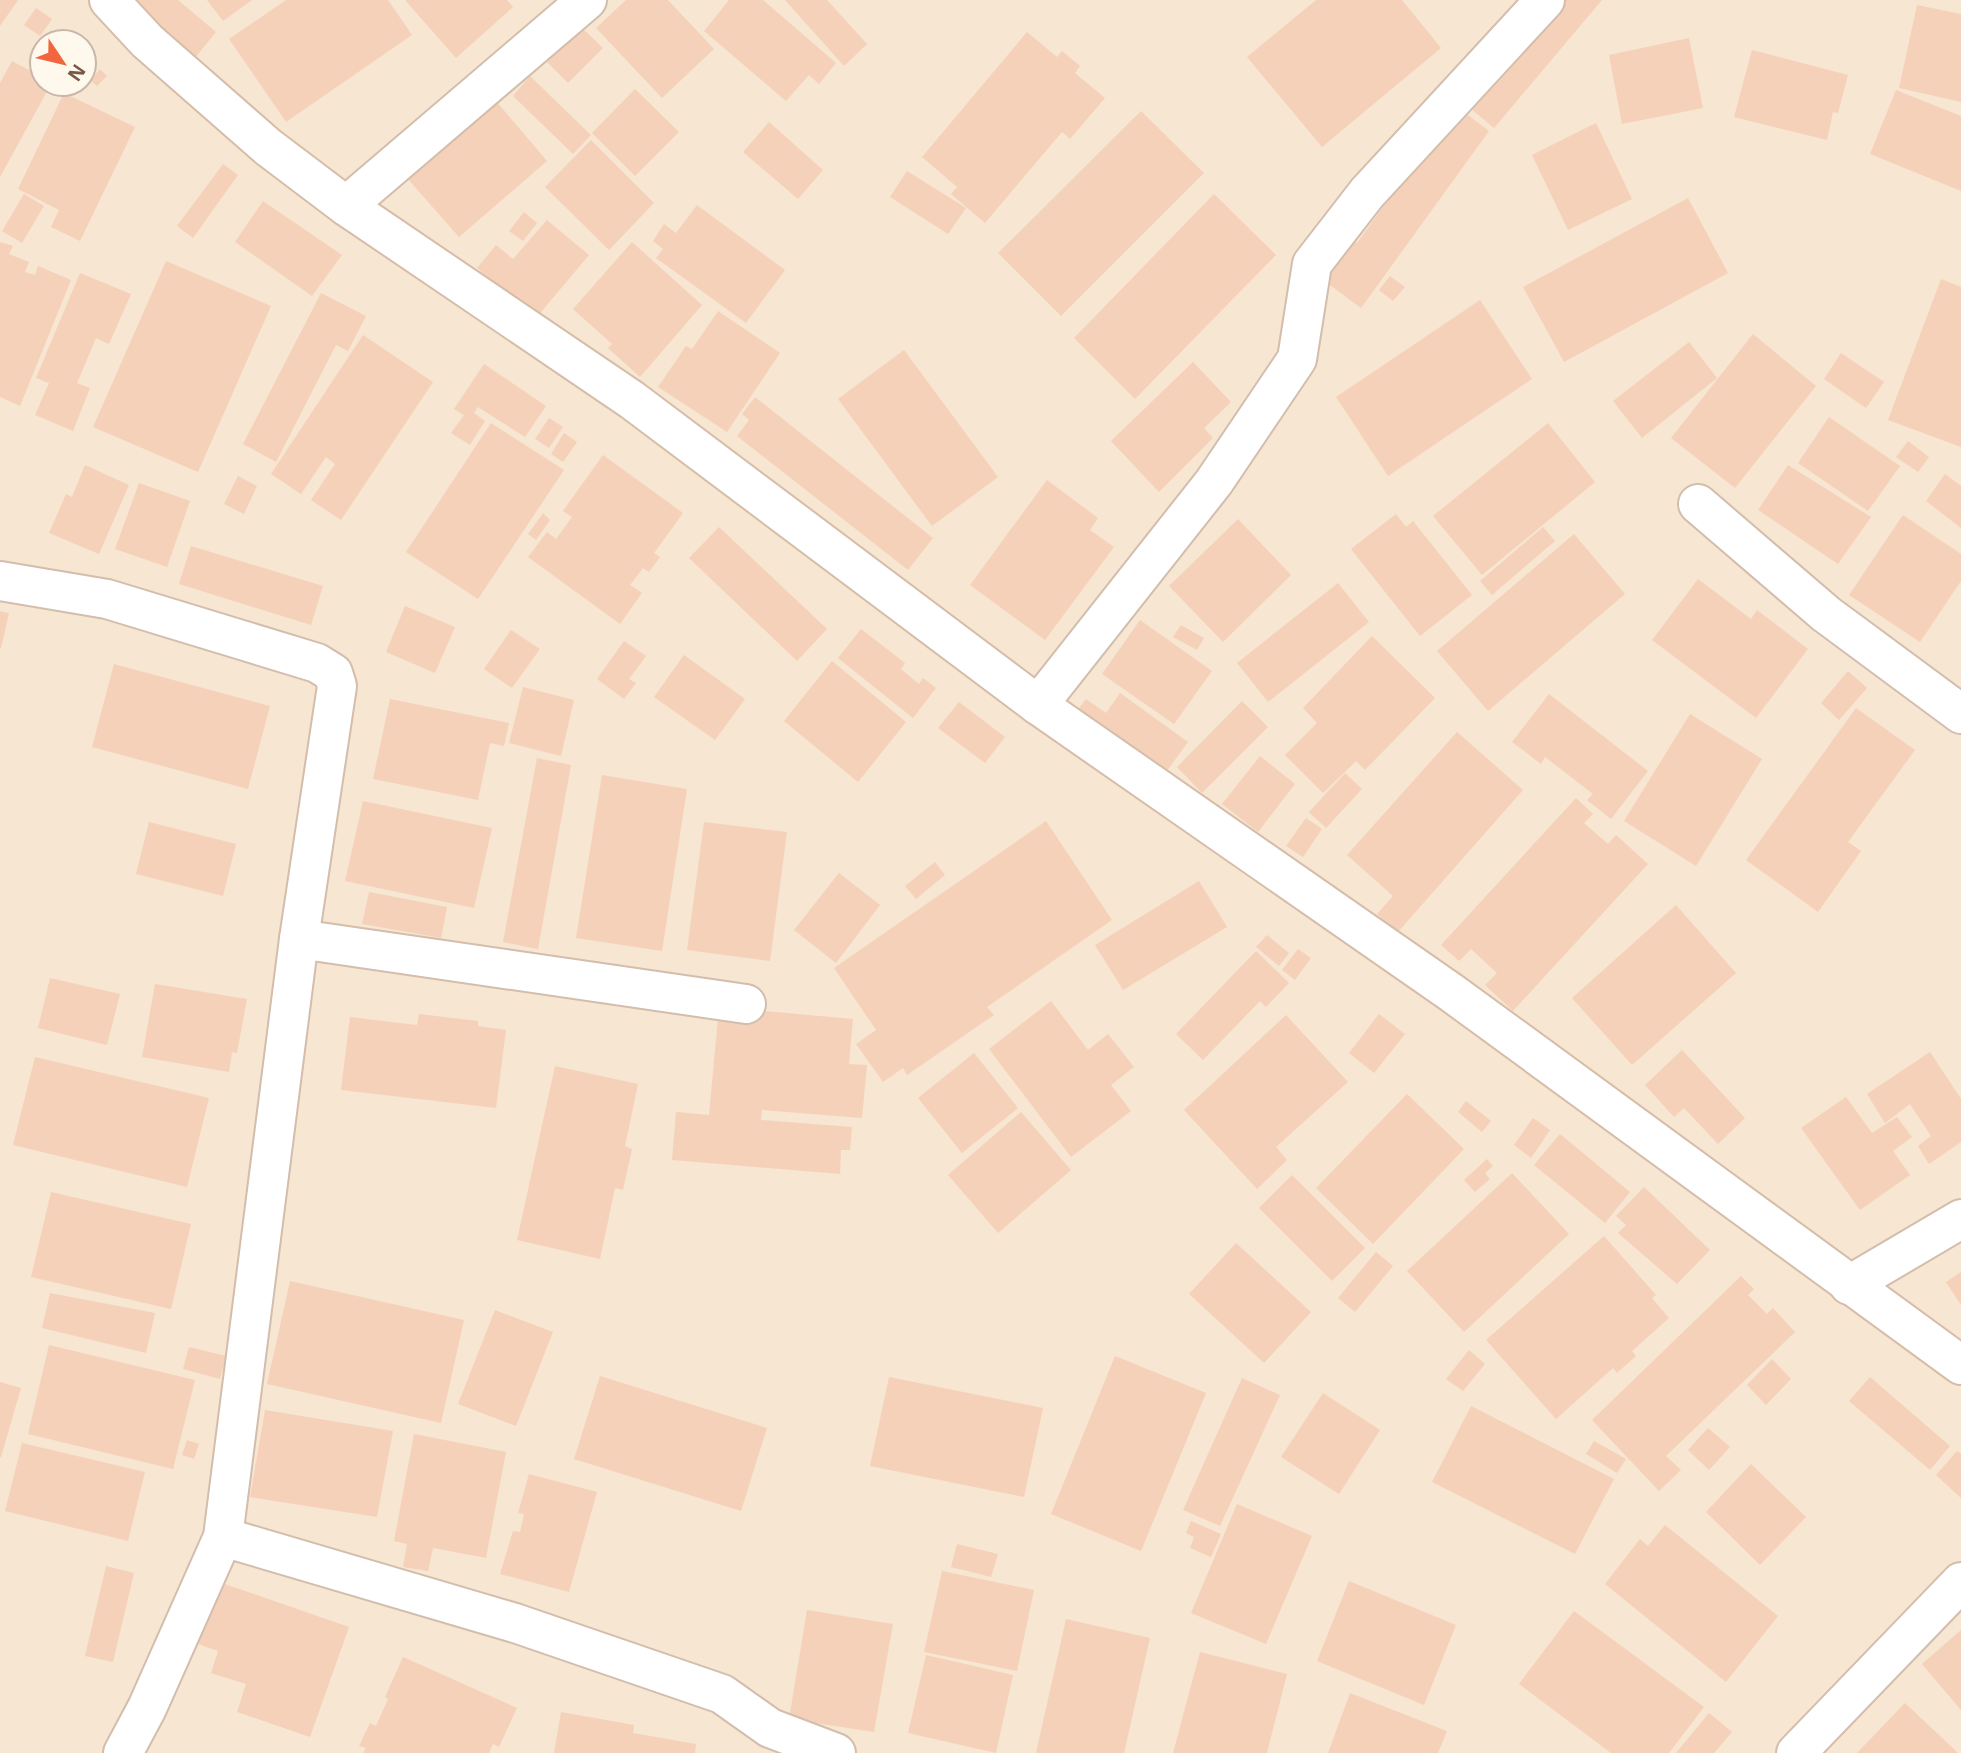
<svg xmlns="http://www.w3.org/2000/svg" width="1961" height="1753" viewBox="0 0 1961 1753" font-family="'Open Sans',sans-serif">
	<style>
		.residential { fill: #f6e6d2; fill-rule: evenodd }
		.building { fill: #f6d1ba }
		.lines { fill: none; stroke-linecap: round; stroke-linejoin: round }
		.street-casing { stroke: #d3bdac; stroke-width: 42 }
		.secondary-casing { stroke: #d6bda9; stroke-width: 42 }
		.street { stroke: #fff; stroke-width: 38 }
		.secondary { stroke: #fff; stroke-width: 38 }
	</style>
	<rect width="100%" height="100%" fill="#fef4e4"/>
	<path class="residential" d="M 0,0 L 1961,0 L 1961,1753 L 0,1753 ZM 42,42 L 84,42 L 84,84 L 42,84 Z"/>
	<g class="building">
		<path d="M 0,0 L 18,0 L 0,26 Z"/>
		<path d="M 138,0 L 178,0 L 216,32 L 194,59 L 132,7 Z"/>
		<path d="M 207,0 L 252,0 L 223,21 Z"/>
		<path d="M 286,0 L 388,0 L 412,35 L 286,122 L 229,39 Z"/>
		<path d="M 405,0 L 507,0 L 513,7 L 456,58 Z"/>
		<path d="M 626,0 L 668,0 L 714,49 L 662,98 L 596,28 Z"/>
		<path d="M 729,0 L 763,0 L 836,63 L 819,84 L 809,75 L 786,101 L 704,31 Z"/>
		<path d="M 785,0 L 827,0 L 867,44 L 844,66 Z"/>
		<path d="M 1316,0 L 1402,0 L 1441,48 L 1322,147 L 1247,57 Z"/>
		<path d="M 1560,0 L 1602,0 L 1494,128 L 1464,103 Z"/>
		<path d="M 1917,5 L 1961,14 L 1961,102 L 1899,88 Z"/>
		<path d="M 36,8 L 52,19 L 40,36 L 24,25 Z"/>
		<path d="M 581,27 L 603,48 L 568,83 L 547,62 Z"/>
		<path d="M 1027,32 L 1057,57 L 1062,51 L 1080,66 L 1075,73 L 1105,98 L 1070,139 L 1062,132 L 985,223 L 951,194 L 957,187 L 922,157 Z"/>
		<path d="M 1689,38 L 1703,108 L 1622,124 L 1609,55 Z"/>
		<path d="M 1752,50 L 1848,75 L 1838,113 L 1833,112 L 1827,140 L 1734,117 Z"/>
		<path d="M 12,61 L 42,77 L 42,84 L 51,84 L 0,177 L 0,83 Z"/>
		<path d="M 100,69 L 107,76 L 97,86 L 90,80 Z"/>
		<path d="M 530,76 L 591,135 L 573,154 L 513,96 Z"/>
		<path d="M 635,89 L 679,132 L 635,176 L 592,133 Z"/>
		<path d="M 1896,90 L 1961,116 L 1961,191 L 1870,154 Z"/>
		<path d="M 64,93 L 135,127 L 80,241 L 51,227 L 59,210 L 18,189 Z"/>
		<path d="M 496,101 L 547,161 L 459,237 L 407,178 Z"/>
		<path d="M 1456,106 L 1489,131 L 1361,308 L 1323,280 L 1353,239 L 1357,243 Z"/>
		<path d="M 1141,111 L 1204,173 L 1061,316 L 998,253 Z"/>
		<path d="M 769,122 L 823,170 L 798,199 L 743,152 Z"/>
		<path d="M 1596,123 L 1632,199 L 1568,230 L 1532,155 Z"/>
		<path d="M 591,140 L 654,203 L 609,250 L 545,187 Z"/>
		<path d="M 223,164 L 238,175 L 193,238 L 177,226 Z"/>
		<path d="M 907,171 L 966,208 L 948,234 L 890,197 Z"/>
		<path d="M 24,194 L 44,206 L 22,243 L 2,231 Z"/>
		<path d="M 1214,194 L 1276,255 L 1135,399 L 1074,338 Z"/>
		<path d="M 1688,198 L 1728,273 L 1564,362 L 1523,287 Z"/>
		<path d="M 263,201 L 342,255 L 312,296 L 235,242 Z"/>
		<path d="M 697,205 L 785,270 L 746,323 L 656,258 L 663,249 L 653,241 L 664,224 L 676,233 Z"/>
		<path d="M 524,212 L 537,223 L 523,241 L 509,231 Z"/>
		<path d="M 547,220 L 589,255 L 536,318 L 477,268 L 496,245 L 513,259 Z"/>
		<path d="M 0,242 L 13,246 L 9,254 L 29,262 L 25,272 L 35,275 L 38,266 L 71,280 L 20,406 L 0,397 Z"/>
		<path d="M 632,242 L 702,305 L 640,377 L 608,348 L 612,344 L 573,309 Z"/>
		<path d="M 166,261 L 271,306 L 198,472 L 93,427 Z"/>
		<path d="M 80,273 L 131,294 L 109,344 L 96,338 L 77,383 L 90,388 L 73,431 L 35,415 L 49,383 L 36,378 Z"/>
		<path d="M 1390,276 L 1405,287 L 1393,301 L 1379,290 Z"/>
		<path d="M 1941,279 L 1961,287 L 1961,447 L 1888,420 Z"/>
		<path d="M 321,293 L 366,316 L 348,351 L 336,345 L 276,462 L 243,444 Z"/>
		<path d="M 1480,300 L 1532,379 L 1388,476 L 1336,397 Z"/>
		<path d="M 718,311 L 780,353 L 727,432 L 658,387 L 686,346 L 692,349 Z"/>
		<path d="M 1753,334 L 1816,386 L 1735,488 L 1671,438 Z"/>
		<path d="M 363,335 L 433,382 L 341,520 L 311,500 L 335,464 L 326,457 L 301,494 L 271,474 Z"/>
		<path d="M 1689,342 L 1717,378 L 1642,438 L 1613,401 Z"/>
		<path d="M 904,350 L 998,477 L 932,526 L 838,399 Z"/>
		<path d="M 1841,353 L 1884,382 L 1866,408 L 1824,379 Z"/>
		<path d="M 1193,362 L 1231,402 L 1204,428 L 1213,438 L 1159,492 L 1111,441 Z"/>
		<path d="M 484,364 L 546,406 L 525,437 L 478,407 L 474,413 L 485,421 L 470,445 L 451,433 L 464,415 L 454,409 Z"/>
		<path d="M 755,397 L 933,538 L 908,570 L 737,436 L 749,420 L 742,414 Z"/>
		<path d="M 1829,417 L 1900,466 L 1868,511 L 1798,463 Z"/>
		<path d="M 549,418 L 563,427 L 549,448 L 535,439 Z"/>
		<path d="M 491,423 L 564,470 L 478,599 L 406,552 Z"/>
		<path d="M 1548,423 L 1595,482 L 1482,575 L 1433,516 Z"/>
		<path d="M 564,433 L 577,442 L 563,462 L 551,454 Z"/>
		<path d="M 1908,441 L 1929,457 L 1918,472 L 1896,457 Z"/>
		<path d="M 603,455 L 683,513 L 654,553 L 660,557 L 649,572 L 643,568 L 630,585 L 642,593 L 620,624 L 528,557 L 547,532 L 556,539 L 572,517 L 563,511 Z"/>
		<path d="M 85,465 L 129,485 L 99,554 L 49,533 L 66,494 L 72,497 Z"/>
		<path d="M 1788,465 L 1871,517 L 1838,564 L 1758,510 Z"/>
		<path d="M 1945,474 L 1961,486 L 1961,528 L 1926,501 Z"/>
		<path d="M 238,476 L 257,486 L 244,514 L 224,504 Z"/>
		<path d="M 1047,480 L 1098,518 L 1090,530 L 1114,547 L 1045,640 L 970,585 Z"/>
		<path d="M 139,483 L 190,501 L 167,567 L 115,549 Z"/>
		<path d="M 543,513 L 550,520 L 536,540 L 528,534 Z"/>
		<path d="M 1396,514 L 1406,527 L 1413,521 L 1472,595 L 1420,636 L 1351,549 Z"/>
		<path d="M 1903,515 L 1961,554 L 1961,581 L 1920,642 L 1849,595 Z"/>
		<path d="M 1238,519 L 1291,575 L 1223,642 L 1169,586 Z"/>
		<path d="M 719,527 L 827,629 L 797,661 L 689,558 Z"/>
		<path d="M 1543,527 L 1555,541 L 1492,595 L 1480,581 Z"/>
		<path d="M 1574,534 L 1625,594 L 1488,711 L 1437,651 Z"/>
		<path d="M 191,546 L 323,586 L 311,625 L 179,584 Z"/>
		<path d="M 1698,579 L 1751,619 L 1757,610 L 1808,649 L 1756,718 L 1652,640 Z"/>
		<path d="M 1338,583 L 1369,622 L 1268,702 L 1237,663 Z"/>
		<path d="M 405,606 L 455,627 L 435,673 L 386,652 Z"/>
		<path d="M 0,611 L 9,613 L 1,648 L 0,648 Z"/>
		<path d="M 1140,620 L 1212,671 L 1174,724 L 1102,674 Z"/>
		<path d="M 1181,625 L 1204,638 L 1197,650 L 1173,637 Z"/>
		<path d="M 861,629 L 905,663 L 901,669 L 919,684 L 923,678 L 936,688 L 913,718 L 838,658 Z"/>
		<path d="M 511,630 L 540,649 L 512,688 L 484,669 Z"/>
		<path d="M 1372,636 L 1435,698 L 1365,770 L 1356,761 L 1323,793 L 1285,755 L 1317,723 L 1303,708 Z"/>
		<path d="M 624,641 L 646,656 L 629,679 L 636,683 L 624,699 L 597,679 Z"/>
		<path d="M 684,655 L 745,699 L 715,740 L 654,697 Z"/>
		<path d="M 832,661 L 906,722 L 858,782 L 784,721 Z"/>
		<path d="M 114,664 L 270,706 L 248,789 L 92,747 Z"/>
		<path d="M 1848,671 L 1867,688 L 1839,720 L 1821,703 Z"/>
		<path d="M 523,687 L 574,700 L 561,756 L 509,743 Z"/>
		<path d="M 1120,693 L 1188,742 L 1166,772 L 1079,708 L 1086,699 L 1106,713 Z"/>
		<path d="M 1549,694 L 1648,771 L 1611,819 L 1587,800 L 1593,794 L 1545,757 L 1541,764 L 1512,742 Z"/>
		<path d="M 390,699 L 509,723 L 504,746 L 490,743 L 478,800 L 373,779 Z"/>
		<path d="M 1242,701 L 1268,727 L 1202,793 L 1177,767 Z"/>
		<path d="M 959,702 L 1005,737 L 985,763 L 938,728 Z"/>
		<path d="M 1856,708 L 1915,750 L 1848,842 L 1861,851 L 1818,912 L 1746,860 Z"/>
		<path d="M 1690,714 L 1762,759 L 1696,866 L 1624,821 Z"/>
		<path d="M 1457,732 L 1523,790 L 1397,933 L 1377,914 L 1393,896 L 1347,855 Z"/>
		<path d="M 1260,756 L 1295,784 L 1258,832 L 1222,804 Z"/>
		<path d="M 537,758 L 571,765 L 538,949 L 503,942 Z"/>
		<path d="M 1345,773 L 1362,789 L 1326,828 L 1309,812 Z"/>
		<path d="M 602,775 L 687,789 L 662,951 L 576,938 Z"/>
		<path d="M 1576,798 L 1593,814 L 1584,823 L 1608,844 L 1616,835 L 1648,864 L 1513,1011 L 1485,985 L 1497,973 L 1471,949 L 1459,961 L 1441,945 Z"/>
		<path d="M 363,801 L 492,828 L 474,908 L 345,881 Z"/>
		<path d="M 1306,818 L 1322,829 L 1303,857 L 1286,846 Z"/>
		<path d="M 1046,821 L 1112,920 L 987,1007 L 994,1015 L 907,1075 L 903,1068 L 883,1082 L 856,1044 L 876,1030 L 834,968 Z"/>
		<path d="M 149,822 L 236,844 L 223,896 L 136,874 Z"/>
		<path d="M 704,822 L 787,832 L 770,961 L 687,950 Z"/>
		<path d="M 935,862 L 945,875 L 916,899 L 905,886 Z"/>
		<path d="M 839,873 L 880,905 L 836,963 L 794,930 Z"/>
		<path d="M 1199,881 L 1227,927 L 1123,990 L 1095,945 Z"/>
		<path d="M 369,892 L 447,907 L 441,938 L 362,924 Z"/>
		<path d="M 1676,905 L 1736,973 L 1632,1065 L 1572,998 Z"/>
		<path d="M 1267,935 L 1289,953 L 1279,966 L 1256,947 Z"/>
		<path d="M 1298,949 L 1311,958 L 1295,980 L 1282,970 Z"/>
		<path d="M 1256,951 L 1289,983 L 1266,1007 L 1260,1001 L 1203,1060 L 1176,1034 Z"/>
		<path d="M 50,978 L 120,994 L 107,1045 L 38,1028 Z"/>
		<path d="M 155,984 L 247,999 L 237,1053 L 232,1052 L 229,1072 L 142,1057 Z"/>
		<path d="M 1051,1001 L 1088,1050 L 1108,1034 L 1134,1067 L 1111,1085 L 1131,1111 L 1071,1157 L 989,1049 Z"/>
		<path d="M 719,1007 L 853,1019 L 849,1064 L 867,1065 L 862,1118 L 762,1110 L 761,1120 L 852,1127 L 850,1150 L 841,1150 L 840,1174 L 672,1160 L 676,1112 L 709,1115 Z"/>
		<path d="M 419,1014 L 478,1021 L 478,1026 L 506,1030 L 496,1108 L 341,1090 L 350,1017 L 417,1025 Z"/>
		<path d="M 1379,1014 L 1405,1034 L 1374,1073 L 1349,1053 Z"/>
		<path d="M 1286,1015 L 1348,1082 L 1276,1147 L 1287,1160 L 1257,1189 L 1184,1110 Z"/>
		<path d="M 1682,1050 L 1745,1118 L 1718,1144 L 1684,1108 L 1674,1117 L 1645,1085 Z"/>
		<path d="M 1930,1052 L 1961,1099 L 1961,1142 L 1929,1164 L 1918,1146 L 1931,1136 L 1910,1104 L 1885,1123 L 1867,1094 Z"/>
		<path d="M 974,1053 L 1018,1108 L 962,1153 L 918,1098 Z"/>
		<path d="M 35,1057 L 209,1098 L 187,1187 L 13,1145 Z"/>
		<path d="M 555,1066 L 638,1084 L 625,1146 L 632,1149 L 623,1190 L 615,1188 L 600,1259 L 517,1240 Z"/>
		<path d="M 1407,1094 L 1464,1149 L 1373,1244 L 1316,1188 Z"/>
		<path d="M 1846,1097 L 1872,1133 L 1897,1117 L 1912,1137 L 1893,1151 L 1910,1175 L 1860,1210 L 1801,1128 Z"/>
		<path d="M 1466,1101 L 1491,1121 L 1482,1132 L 1458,1112 Z"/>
		<path d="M 1021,1112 L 1071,1170 L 998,1233 L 948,1175 Z"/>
		<path d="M 1533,1118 L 1550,1130 L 1531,1158 L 1514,1145 Z"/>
		<path d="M 1560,1134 L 1630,1192 L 1605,1223 L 1534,1165 Z"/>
		<path d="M 1487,1159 L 1493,1166 L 1485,1173 L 1490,1179 L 1475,1192 L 1464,1180 Z"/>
		<path d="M 1512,1173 L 1569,1234 L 1464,1332 L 1407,1271 Z"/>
		<path d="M 1292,1175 L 1365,1248 L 1332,1281 L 1259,1208 Z"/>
		<path d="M 1644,1187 L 1710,1250 L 1677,1284 L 1618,1233 L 1626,1225 L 1616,1216 Z"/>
		<path d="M 51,1192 L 191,1224 L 171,1309 L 31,1277 Z"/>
		<path d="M 1604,1236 L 1656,1295 L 1652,1298 L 1669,1318 L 1632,1351 L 1636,1356 L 1617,1373 L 1613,1368 L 1556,1419 L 1486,1340 Z"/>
		<path d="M 1236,1243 L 1311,1312 L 1264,1363 L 1189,1294 Z"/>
		<path d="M 1376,1252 L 1393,1266 L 1355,1312 L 1338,1298 Z"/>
		<path d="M 1961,1272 L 1961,1305 L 1946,1282 Z"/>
		<path d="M 1741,1276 L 1754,1289 L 1748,1295 L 1767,1314 L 1773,1308 L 1795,1332 L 1666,1456 L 1681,1470 L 1659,1491 L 1592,1420 Z"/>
		<path d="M 290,1281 L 464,1320 L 441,1423 L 267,1384 Z"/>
		<path d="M 50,1293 L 155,1313 L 146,1353 L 42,1328 Z"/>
		<path d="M 495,1310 L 553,1332 L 516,1426 L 458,1404 Z"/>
		<path d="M 49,1345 L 195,1380 L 173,1469 L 28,1434 Z"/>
		<path d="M 189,1347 L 226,1356 L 220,1379 L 183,1369 Z"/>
		<path d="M 1469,1350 L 1485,1364 L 1463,1391 L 1446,1379 Z"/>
		<path d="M 1115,1356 L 1206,1393 L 1141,1551 L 1051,1514 Z"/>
		<path d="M 1772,1359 L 1791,1379 L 1766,1405 L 1747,1385 Z"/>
		<path d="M 600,1376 L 767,1428 L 741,1511 L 574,1459 Z"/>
		<path d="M 889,1377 L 1043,1408 L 1024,1497 L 870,1466 Z"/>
		<path d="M 1870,1377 L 1950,1446 L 1930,1470 L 1849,1401 Z"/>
		<path d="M 1242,1378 L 1280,1395 L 1220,1526 L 1183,1510 Z"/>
		<path d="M 0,1382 L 21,1388 L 1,1457 L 0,1457 Z"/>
		<path d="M 1323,1393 L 1380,1430 L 1339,1494 L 1281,1457 Z"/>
		<path d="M 1471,1406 L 1614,1479 L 1575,1554 L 1432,1482 Z"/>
		<path d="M 265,1410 L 393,1431 L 377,1517 L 250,1497 Z"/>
		<path d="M 1708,1428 L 1730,1447 L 1709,1470 L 1688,1450 Z"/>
		<path d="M 414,1434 L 506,1452 L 486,1558 L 433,1548 L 428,1571 L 403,1567 L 407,1544 L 394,1541 Z"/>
		<path d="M 187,1440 L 199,1444 L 194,1459 L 182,1455 Z"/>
		<path d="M 1594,1441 L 1626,1459 L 1617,1473 L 1586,1454 Z"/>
		<path d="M 22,1443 L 145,1472 L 128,1541 L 5,1511 Z"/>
		<path d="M 1957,1451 L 1961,1454 L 1961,1498 L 1936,1475 Z"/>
		<path d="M 1751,1464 L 1806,1517 L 1760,1565 L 1706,1512 Z"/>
		<path d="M 529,1474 L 597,1492 L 569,1592 L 500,1574 L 513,1531 L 520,1532 L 524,1514 L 518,1513 Z"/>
		<path d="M 1237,1504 L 1312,1536 L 1266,1644 L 1191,1613 Z"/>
		<path d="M 1191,1521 L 1221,1534 L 1211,1557 L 1190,1548 L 1194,1537 L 1186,1533 Z"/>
		<path d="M 1665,1525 L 1778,1616 L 1726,1682 L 1605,1584 L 1640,1539 L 1648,1546 Z"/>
		<path d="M 957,1544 L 998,1554 L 991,1577 L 951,1567 Z"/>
		<path d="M 106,1566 L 134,1573 L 113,1662 L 85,1656 Z"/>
		<path d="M 942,1571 L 1034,1590 L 1017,1671 L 924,1652 Z"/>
		<path d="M 1349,1581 L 1456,1625 L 1424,1705 L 1317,1661 Z"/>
		<path d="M 219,1582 L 349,1627 L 310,1737 L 237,1712 L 246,1684 L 211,1673 L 218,1651 L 198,1644 Z"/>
		<path d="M 807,1610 L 893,1624 L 874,1732 L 789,1719 Z"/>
		<path d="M 1574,1611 L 1704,1707 L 1669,1753 L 1611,1753 L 1519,1684 Z"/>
		<path d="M 1066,1619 L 1150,1638 L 1124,1753 L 1036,1753 Z"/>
		<path d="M 1961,1630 L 1961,1710 L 1922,1664 Z"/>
		<path d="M 1200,1652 L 1287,1674 L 1267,1753 L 1173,1753 Z"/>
		<path d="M 926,1655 L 1013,1675 L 996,1753 L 908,1733 Z"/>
		<path d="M 403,1657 L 517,1708 L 499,1747 L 493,1744 L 489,1753 L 363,1753 L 366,1748 L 359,1746 L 370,1723 L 376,1726 L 388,1699 L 385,1697 Z"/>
		<path d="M 1350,1693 L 1447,1731 L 1438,1753 L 1328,1753 Z"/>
		<path d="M 1905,1703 L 1958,1753 L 1857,1753 Z"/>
		<path d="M 561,1712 L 634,1725 L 633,1733 L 696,1744 L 695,1753 L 554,1753 Z"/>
		<path d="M 1709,1713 L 1732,1732 L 1714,1753 L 1676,1753 Z"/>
	</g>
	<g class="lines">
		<g class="street-casing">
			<g id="street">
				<path d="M 346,206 L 587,0"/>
				<path d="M 1698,504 L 1826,614 L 1961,714"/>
				<path d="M 0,581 L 107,599 L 317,663 L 333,673 L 337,686 L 299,939 L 223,1537 L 147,1708 L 123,1753"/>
				<path d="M 1038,705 L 1214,482 L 1297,359 L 1312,264 L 1367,193 L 1545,0"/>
				<path d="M 299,939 L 746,1004"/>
				<path d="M 1849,1285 L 1961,1219"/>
				<path d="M 223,1537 L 515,1623 L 722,1694 L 770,1728 L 836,1753"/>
				<path d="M 1796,1753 L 1961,1582"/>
			</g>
		</g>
		<g class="secondary-casing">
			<path id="secondary" d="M 109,0 L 147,41 L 268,147 L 346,206 L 632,400 L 1038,705 L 1452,993 L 1961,1365"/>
		</g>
		<use href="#street" class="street"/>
		<use href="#secondary" class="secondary"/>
	</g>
	<g transform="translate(63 63) rotate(125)"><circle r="33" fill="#fff8ec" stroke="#c9b8aa" stroke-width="2"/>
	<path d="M0-5L12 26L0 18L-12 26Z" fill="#f2663f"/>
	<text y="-10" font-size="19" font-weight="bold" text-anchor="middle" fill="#795947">N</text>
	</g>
</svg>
